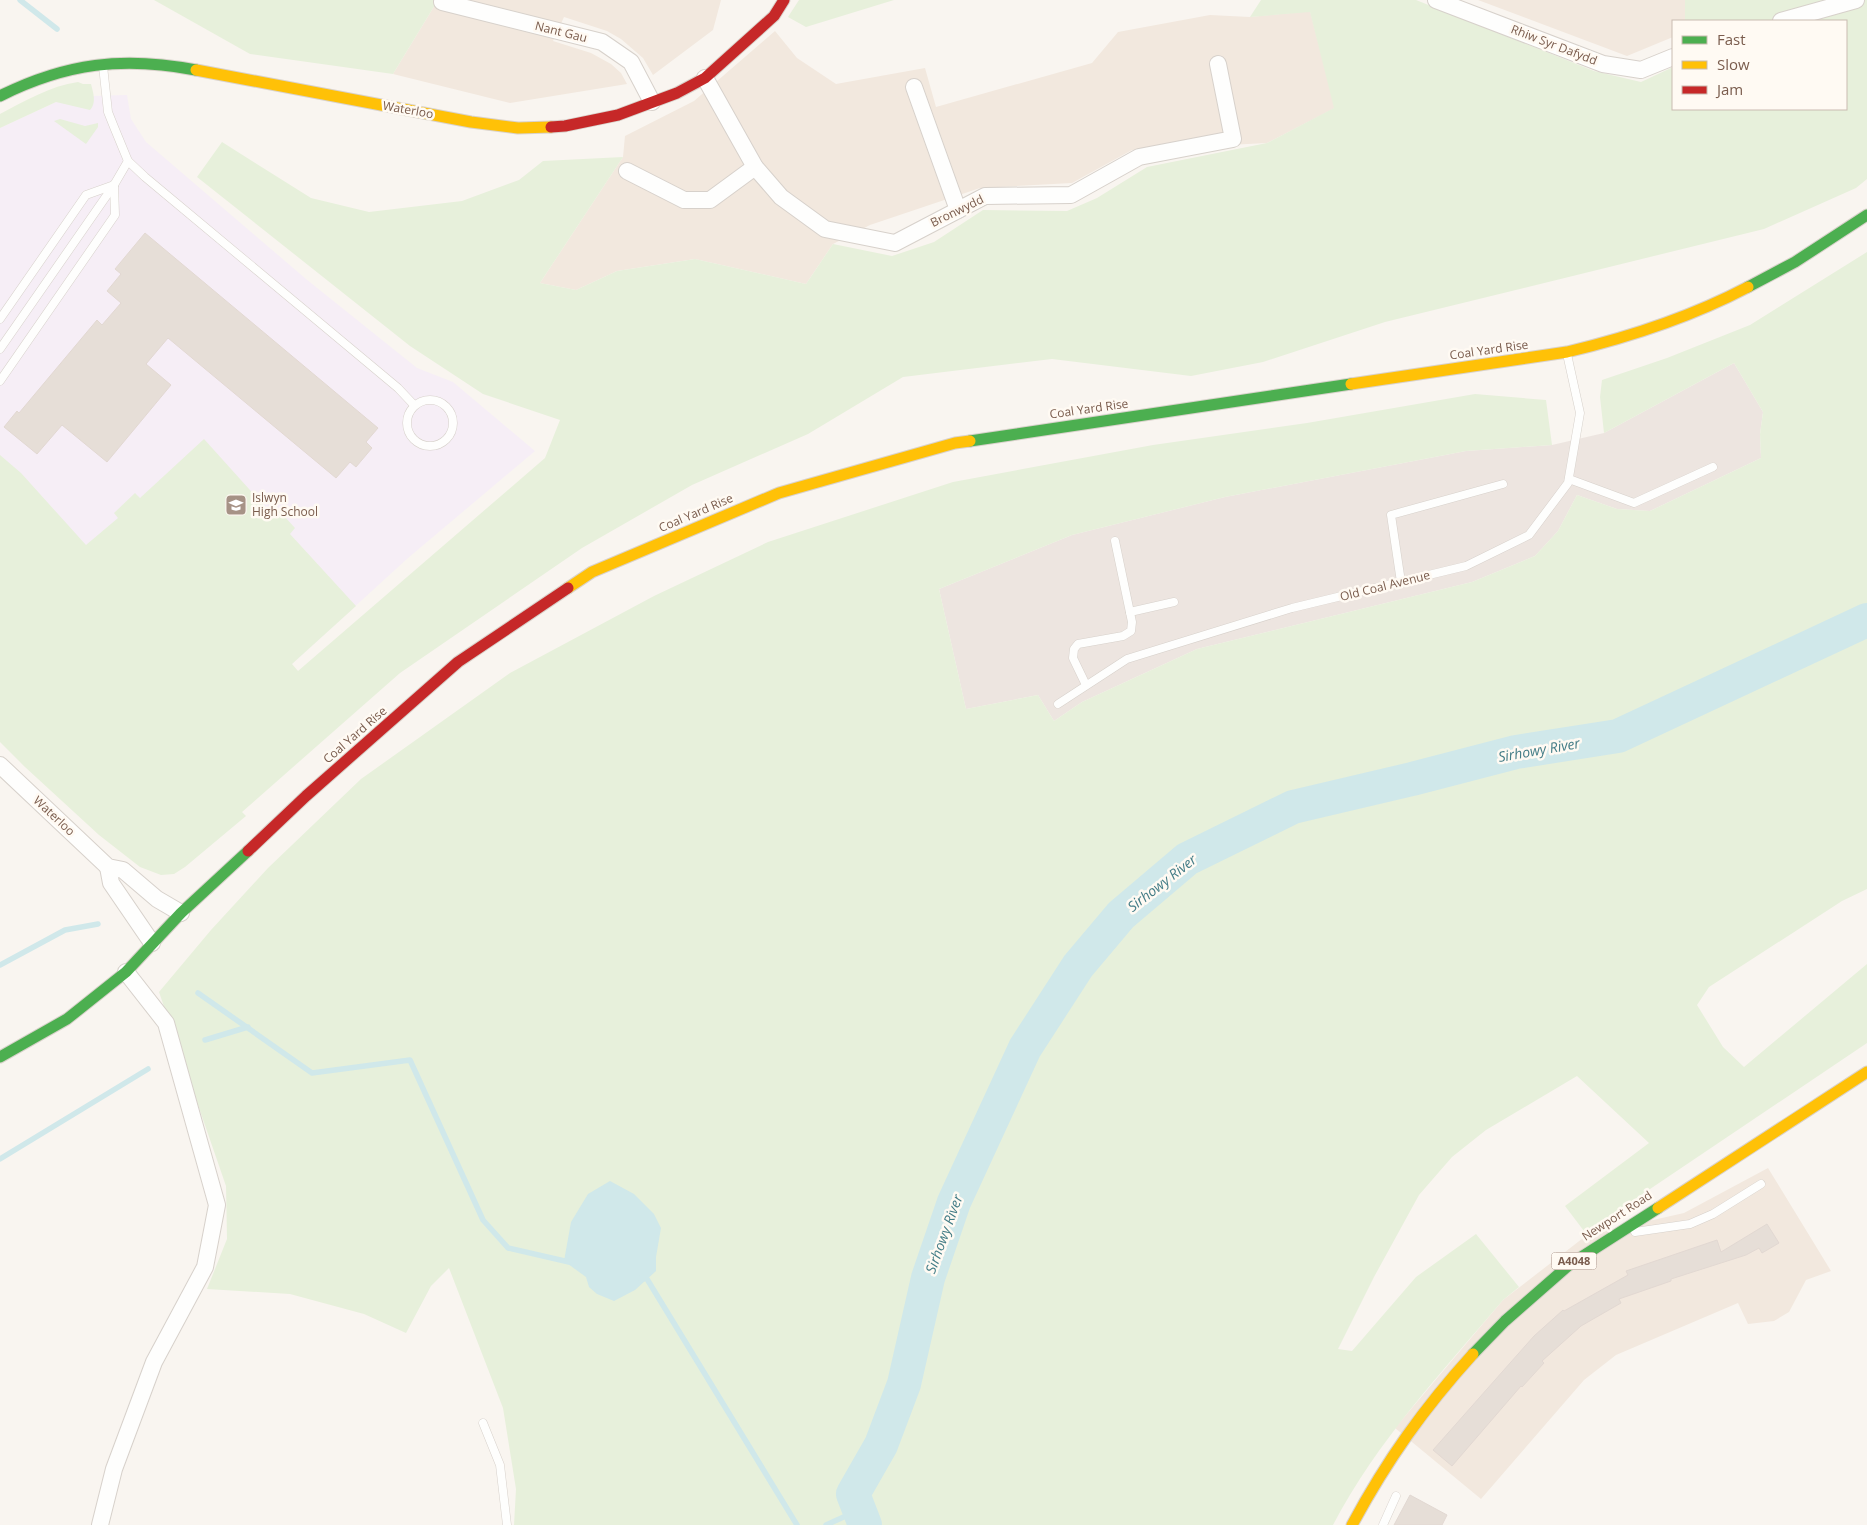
<svg xmlns="http://www.w3.org/2000/svg" width="1867" height="1525" viewBox="0 0 1867 1525" font-family="'Open Sans',sans-serif">
	<style>
		.residential { fill: #f2e8de }
		.industrial { fill: #ede5e0 }
		.education { fill: #f6eef6 }
		.green { fill: #e7f0db }
		.water { fill: #d0e8ea }
		.lines { fill: none; stroke-linecap: round; stroke-linejoin: round }
		.stream { stroke: #d0e8ea; stroke-width: 5.5 }
		.river { stroke: #d0e8ea; stroke-width: 34 }
		.building { fill: #e6ded7; stroke: #e2d8d2 }
		.lane-casing { stroke: #d7d1cb; stroke-width: 9 }
		.street-casing { stroke: #d7d1cb; stroke-width: 18 }
		.fast-casing { stroke: #d9d2cb; stroke-width: 13 }
		.slow-casing { stroke: #d9d2cb; stroke-width: 13 }
		.jam-casing { stroke: #d9d2cb; stroke-width: 13 }
		.lane { stroke: #fefefd; stroke-width: 8 }
		.street { stroke: #fefefd; stroke-width: 16 }
		.fast { stroke: #4caf50; stroke-width: 11 }
		.slow { stroke: #ffc107; stroke-width: 11 }
		.jam { stroke: #c62828; stroke-width: 11 }
		.labels { text-anchor: middle; stroke-width: 5; stroke-linejoin: round; paint-order: stroke }
		.shield { fill: #fffaf3; stroke: #a28b7f; stroke-width: 1 }
		.shield-label { font-size: 11px; font-weight: bold; fill: #7a5c4d }
		.street-label { font-size: 12px; fill: #7a5c4d; stroke: #fffaf3 }
		.poi-label { font-size: 12px; fill: #7a5c4d; stroke: #fffaf3; text-anchor: start }
		.water-label { font-size: 14px; font-style: italic; fill: #437c86; stroke: #fffaf3 }
	</style>
	<rect width="100%" height="100%" fill="#f9f5f0"/>
	<g class="residential">
		<path d="M 438,0 L 721,0 L 713,30 L 653,75 L 643,58 L 621,39 L 607,31 L 564,17 L 553,41 L 591,53 L 611,64 L 621,73 L 627,84 L 510,103 L 393,74 Z"/>
		<path d="M 1478,0 L 1686,0 L 1701,21 L 1673,21 L 1673,37 L 1627,56 Z"/>
		<path d="M 1310,11 L 1335,108 L 1267,143 L 1132,150 L 1072,183 L 980,188 L 870,225 L 833,244 L 806,284 L 695,259 L 617,271 L 576,290 L 540,283 L 623,157 L 625,136 L 694,101 L 775,31 L 797,58 L 836,84 L 925,68 L 936,107 L 1092,63 L 1118,32 L 1210,15 L 1250,17 Z"/>
		<path d="M 1768,1168 L 1831,1271 L 1806,1280 L 1789,1312 L 1774,1321 L 1748,1324 L 1738,1303 L 1616,1355 L 1584,1380 L 1481,1499 L 1395,1428 L 1503,1300 L 1587,1235 L 1684,1213 Z"/>
	</g>
	<path class="industrial" d="M 1734,363 L 1763,412 L 1760,434 L 1761,458 L 1650,511 L 1617,509 L 1577,495 L 1558,531 L 1535,556 L 1472,582 L 1197,649 L 1082,702 L 1054,721 L 1038,695 L 966,709 L 939,589 L 1072,535 L 1225,497 L 1466,451 L 1552,445 L 1604,433 Z"/>
	<path class="education" d="M 127,95 L 131,119 L 146,142 L 306,279 L 417,368 L 453,382 L 535,451 L 408,558 L 292,664 L 0,708 L 0,128 L 56,102 L 93,96 Z"/>
	<g class="green">
		<path d="M 154,0 L 438,0 L 393,74 L 250,54 Z"/>
		<path d="M 799,0 L 894,0 L 806,27 L 788,17 Z"/>
		<path d="M 1261,0 L 1416,0 L 1594,71 L 1641,82 L 1673,67 L 1673,109 L 1846,109 L 1846,21 L 1685,21 L 1685,0 L 1867,0 L 1867,179 L 1856,188 L 1764,229 L 1385,322 L 1263,362 L 1191,376 L 1052,359 L 903,377 L 808,434 L 692,485 L 582,548 L 400,673 L 242,812 L 246,816 L 185,867 L 174,874 L 161,875 L 140,867 L 99,835 L 25,767 L 0,742 L 0,455 L 21,473 L 86,545 L 118,518 L 114,513 L 135,493 L 140,498 L 204,439 L 268,510 L 274,505 L 295,528 L 290,534 L 356,606 L 292,664 L 298,671 L 545,458 L 560,420 L 483,394 L 410,346 L 197,177 L 222,142 L 311,198 L 369,212 L 462,201 L 519,180 L 543,161 L 623,157 L 540,283 L 576,290 L 617,271 L 695,259 L 806,284 L 833,244 L 892,256 L 934,242 L 983,210 L 1067,211 L 1097,198 L 1147,167 L 1267,143 L 1334,108 L 1310,12 L 1250,17 Z"/>
		<path d="M 78,82 L 83,84 L 91,84 C 93,92 97,103 90,110 L 56,102 L 0,128 L 0,114 C 25,101 50,86 78,82 Z"/>
		<path d="M 60,119 L 85,126 L 98,123 L 98,127 L 86,144 L 54,121 Z"/>
		<path d="M 1867,252 L 1867,889 L 1842,901 L 1709,987 L 1697,1005 L 1723,1047 L 1744,1067 L 1867,964 L 1867,1043 L 1604,1220 L 1587,1235 L 1565,1206 L 1649,1143 L 1577,1076 L 1486,1130 L 1452,1157 L 1419,1195 L 1374,1277 L 1338,1349 L 1352,1351 L 1416,1277 L 1476,1234 L 1519,1287 L 1503,1300 C 1442,1372 1377,1441 1333,1525 L 514,1525 L 516,1489 L 503,1408 L 449,1268 L 431,1286 L 406,1333 L 364,1314 L 290,1294 L 207,1289 L 227,1239 L 226,1186 L 159,992 L 211,930 L 268,868 L 361,779 L 510,673 L 654,596 L 768,542 L 953,482 L 1153,445 L 1307,423 L 1475,394 L 1546,400 L 1552,445 L 1466,451 L 1225,497 L 1072,535 L 939,589 L 966,709 L 1038,695 L 1054,721 L 1082,702 L 1197,649 L 1472,582 L 1535,556 L 1558,531 L 1577,495 L 1617,509 L 1650,511 L 1761,458 L 1760,434 L 1763,412 L 1734,363 L 1604,433 L 1600,397 L 1602,380 L 1667,358 L 1750,325 Z"/>
	</g>
	<path class="water" d="M 610,1181 L 634,1194 L 654,1214 L 661,1228 L 656,1257 L 656,1271 L 635,1290 L 614,1301 L 597,1294 L 589,1287 L 586,1277 L 564,1261 L 571,1222 L 588,1194 Z"/>
	<g class="lines">
		<g class="stream">
			<path d="M 20,0 L 57,29"/>
			<path d="M 0,965 L 65,930 L 98,924"/>
			<path d="M 198,993 L 312,1073 L 410,1060 L 483,1220 L 508,1248 L 569,1262"/>
			<path d="M 205,1040 L 248,1027"/>
			<path d="M 0,1159 L 148,1069"/>
			<path d="M 639,1278 L 647,1279 L 797,1525"/>
			<path d="M 826,1525 L 859,1510"/>
		</g>
		<path class="river" d="M 865,1525 L 853,1494 L 881,1445 L 904,1384 L 928,1278 L 954,1202 L 1025,1048 L 1078,966 L 1121,915 L 1187,859 L 1293,807 L 1412,779 L 1516,752 L 1618,736 L 1867,620"/>
	</g>
	<g class="building">
		<path d="M 145,233 L 378,428 L 366,442 L 372,448 L 356,467 L 350,462 L 336,478 L 168,338 L 146,364 L 171,385 L 107,462 L 62,425 L 37,454 L 4,427 L 17,411 L 19,413 L 97,320 L 102,325 L 121,303 L 107,291 L 121,274 L 115,269 Z"/>
		<path d="M 1767,1224 L 1779,1243 L 1762,1253 L 1759,1248 L 1746,1255 L 1671,1279 L 1671,1281 L 1619,1299 L 1621,1303 L 1581,1326 L 1542,1361 L 1544,1363 L 1522,1387 L 1521,1386 L 1452,1466 L 1433,1450 L 1534,1336 L 1563,1310 L 1564,1311 L 1628,1275 L 1626,1271 L 1717,1240 L 1721,1252 Z"/>
		<path d="M 1410,1495 L 1447,1515 L 1442,1525 L 1394,1525 Z"/>
	</g>
	<g class="lines">
		<g class="lane-casing">
			<g id="lane">
				<path d="M 103,66 L 108,112 L 114,127 L 128,161 L 145,177 L 398,388 L 414,405"/>
				<path d="M 0,319 L 86,195 L 114,185"/>
				<path d="M 0,349 L 114,185 L 128,161"/>
				<path d="M 0,381 L 115,215 L 114,185"/>
				<circle cx="430" cy="423" r="23"/>
				<path d="M 1569,479 L 1634,503 L 1713,467"/>
				<path d="M 1401,582 L 1391,515 L 1503,484"/>
				<path d="M 1130,612 L 1174,602"/>
				<path d="M 1086,685 L 1073,658 L 1074,649 L 1078,644 L 1123,636 L 1131,631 L 1132,622 L 1115,541"/>
				<path d="M 1058,704 L 1127,659 L 1292,608 L 1466,566 L 1529,535 L 1568,483 L 1580,413 L 1567,354"/>
				<path d="M 1635,1232 L 1690,1224 L 1713,1214 L 1761,1184"/>
				<path d="M 483,1423 L 500,1465 L 507,1525"/>
				<path d="M 1383,1525 L 1396,1496"/>
			</g>
		</g>
		<g class="street-casing">
			<g id="street">
				<path d="M 1436,0 L 1603,64 L 1641,70 L 1673,57"/>
				<path d="M 442,2 L 602,42 L 631,62 L 652,102"/>
				<path d="M 1781,21 L 1856,0"/>
				<path d="M 705,78 L 755,167 L 781,197 L 825,229 L 895,243 L 985,196 L 1071,195 L 1139,157 L 1233,139 L 1218,64"/>
				<path d="M 914,87 L 958,210"/>
				<path d="M 627,171 L 684,200 L 710,200 L 755,167"/>
				<path d="M 0,765 L 108,867 L 123,870 L 157,899 L 181,913"/>
				<path d="M 108,867 L 111,883 L 152,943"/>
				<path d="M 100,1525 L 114,1469 L 154,1362 L 205,1267 L 217,1205 L 166,1023 L 126,972"/>
			</g>
		</g>
		<g class="fast-casing">
			<g id="fast">
				<path d="M 0,96 C 66,63 123,56 196,70"/>
				<path d="M 1748,287 L 1795,262 L 1867,215"/>
				<path d="M 970,441 L 1351,384"/>
				<path d="M 0,1057 L 67,1019 L 126,972 L 181,913 L 248,851"/>
				<path d="M 1473,1354 L 1505,1321 L 1569,1265 L 1658,1208"/>
			</g>
		</g>
		<g class="slow-casing">
			<g id="slow">
				<path d="M 196,70 L 471,122 L 518,128 L 551,127"/>
				<path d="M 1351,384 L 1567,352 C 1630,337 1691,317 1748,287"/>
				<path d="M 568,588 L 592,572 L 779,493 L 955,443 L 970,441"/>
				<path d="M 1658,1208 L 1867,1072"/>
				<path d="M 1352,1525 C 1387,1460 1424,1408 1473,1354"/>
			</g>
		</g>
		<g class="jam-casing">
			<g id="jam">
				<path d="M 551,127 L 565,126 L 618,115 L 677,93 L 705,78 L 774,16 L 784,0"/>
				<path d="M 248,851 L 306,796 L 458,662 L 568,588"/>
			</g>
		</g>
		<use href="#lane" class="lane"/>
		<use href="#street" class="street"/>
		<use href="#fast" class="fast"/>
		<use href="#slow" class="slow"/>
		<use href="#jam" class="jam"/>
	</g>
	<defs>
		<g id="school-square" transform="scale(1.125)"><rect x="-9" y="-9" width="18" height="18" rx="4" fill="#a69286" stroke="#fffaf3"/><path d="M0-5L7-2L0 1L-7-2ZM-4 1L0 2.5L4 1V4Q0 6-4 4Z" fill="#fff"/></g>
	</defs>
	<g fill-rule="evenodd">
		<use href="#school-square" x="236" y="505"/>
	</g>
	<g class="labels">
		<rect class="shield" x="1551.5" y="1252.5" width="45" height="17" rx="4"/>
		<g class="shield-label">
			<text x="1574" y="1265">A4048</text>
		</g>
		<g class="street-label">
			<text transform="translate(561 32) rotate(14)" y="4">Nant Gau</text>
			<text transform="translate(1554 45) rotate(21)" y="4">Rhiw Syr Dafydd</text>
			<text transform="translate(408 110) rotate(10)" y="4">Waterloo</text>
			<text transform="translate(957 211) rotate(-26)" y="4">Bronwydd</text>
			<text transform="translate(1489 350) rotate(-8)" y="4">Coal Yard Rise</text>
			<text transform="translate(1089 409) rotate(-8)" y="4">Coal Yard Rise</text>
			<text transform="translate(696 513) rotate(-23)" y="4">Coal Yard Rise</text>
			<text transform="translate(1385 586) rotate(-14)" y="4">Old Coal Avenue</text>
			<text transform="translate(355 735) rotate(-41)" y="4">Coal Yard Rise</text>
			<text transform="translate(54 816) rotate(43)" y="4">Waterloo</text>
			<text transform="translate(1617 1216) rotate(-33)" y="4">Newport Road</text>
		</g>
		<g class="poi-label">
			<text x="252" y="502">Islwyn<tspan x="252" dy="14">High School</tspan></text>
		</g>
		<g class="water-label">
			<text transform="translate(1539 750) rotate(-10)" y="5">Sirhowy River</text>
			<text transform="translate(1162 883) rotate(-38)" y="5">Sirhowy River</text>
			<text transform="translate(944 1234) rotate(-70)" y="5">Sirhowy River</text>
		</g>
	</g>
	<rect x="1672" y="20" width="175" height="90" fill="#fffaf3" stroke="#cabbb1"/>
	<rect x="1682" y="36" width="25" height="8" fill="#4caf50" stroke="#cabbb1"/>
	<text x="1717" y="45" font-size="15" fill="#7a5c4d">Fast</text>
	<rect x="1682" y="61" width="25" height="8" fill="#ffc107" stroke="#cabbb1"/>
	<text x="1717" y="70" font-size="15" fill="#7a5c4d">Slow</text>
	<rect x="1682" y="86" width="25" height="8" fill="#c62828" stroke="#cabbb1"/>
	<text x="1717" y="95" font-size="15" fill="#7a5c4d">Jam</text>
</svg>
